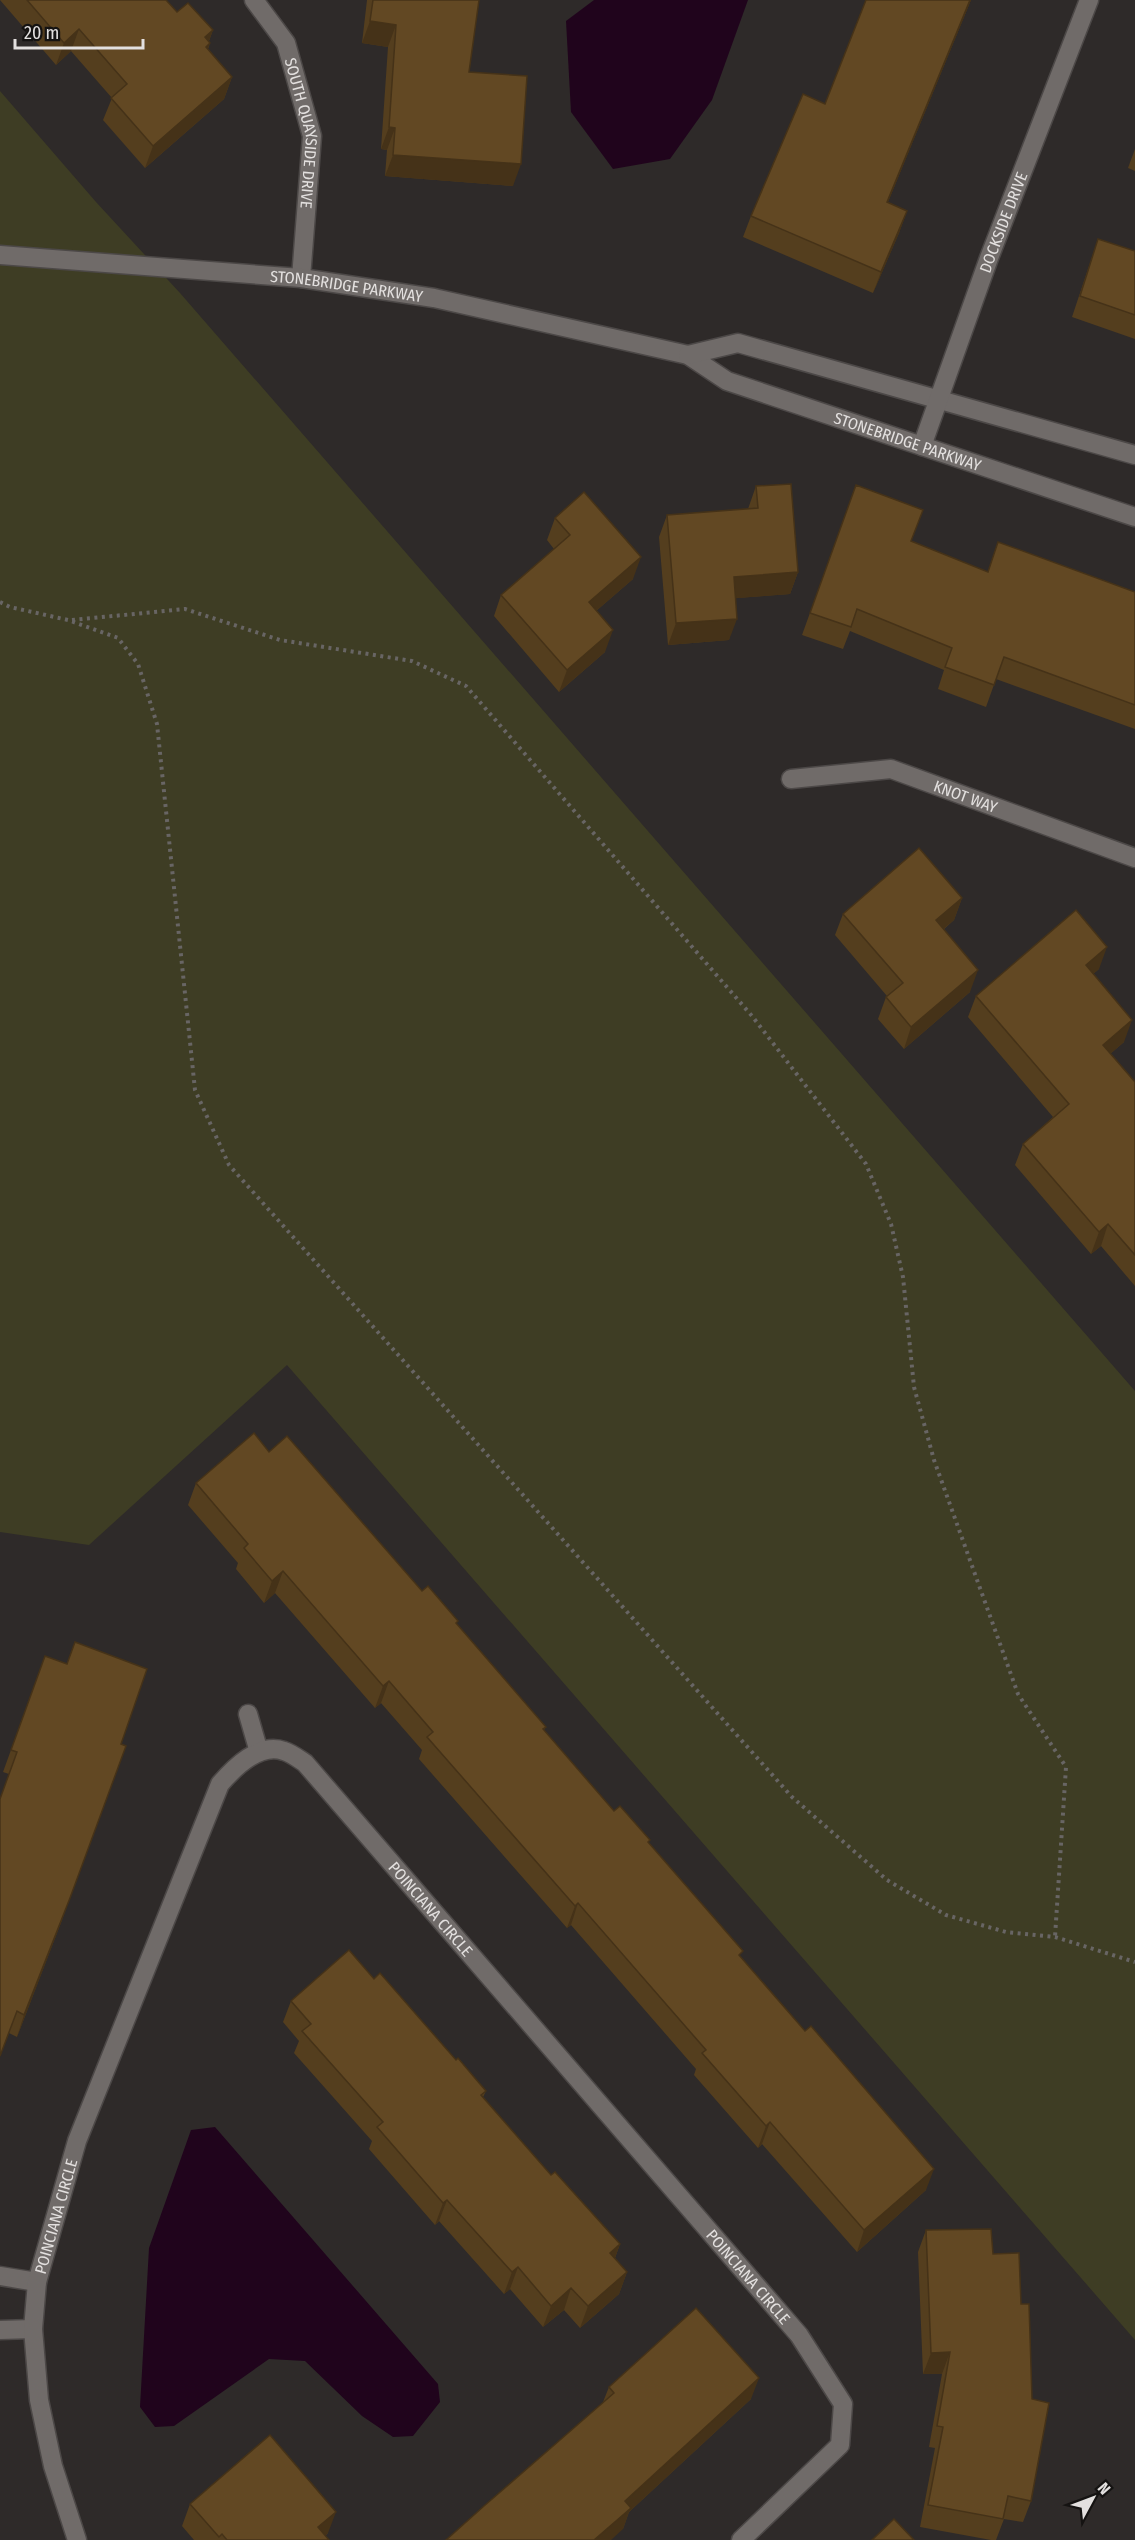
<svg xmlns="http://www.w3.org/2000/svg" width="1135" height="2540" viewBox="0 0 1135 2540" font-family="'Fira Sans Condensed',sans-serif">
	<style>
		.green { fill: #3e3d24 }
		.water { fill: #20041c }
		.lines { fill: none; stroke-linecap: round; stroke-linejoin: round }
		.street-casing { stroke: #4c4847; stroke-width: 21 }
		.path { stroke: #686564; stroke-width: 4; stroke-dasharray: 3 4.5; stroke-linecap: butt }
		.street { stroke: #706b69; stroke-width: 18 }
		.wall { fill: #543e1e }
		.shaded-wall { fill: #453218 }
		.building { fill: #624823; stroke: #453218; stroke-width: 1.5 }
		.labels { text-anchor: middle; stroke-width: 4.5; stroke-linejoin: round; paint-order: stroke }
		.street-label { font-size: 16px; fill: #e3e0df; stroke: #151312 }
	</style>
	<rect width="100%" height="100%" fill="#2e2a29"/>
	<path class="green" d="M 0,91 L 96,202 L 180,293 L 1135,1391 L 1135,2340 L 287,1365 L 89,1545 L 0,1532 Z"/>
	<g class="water">
		<path d="M 594,0 L 748,0 L 712,100 L 670,159 L 613,169 L 571,112 L 566,21 Z"/>
		<path d="M 215,2127 L 438,2384 L 440,2402 L 413,2436 L 393,2437 L 362,2416 L 305,2361 L 269,2359 L 174,2426 L 155,2427 L 140,2407 L 149,2248 L 191,2130 Z"/>
	</g>
	<g class="lines">
		<g class="street-casing">
			<g id="street">
				<path id="s1" d="M 254,0 L 286,43 L 312,136 L 301,278"/>
				<path id="s2" d="M 0,255 L 301,278 L 434,298 L 688,355 L 727,381 L 1135,517"/>
				<path d="M 688,355 L 738,343 L 1135,455"/>
				<path id="s3" d="M 922,446 L 989,258 L 1089,0"/>
				<path id="s4" d="M 791,779 L 891,769 L 1135,858"/>
				<path d="M 248,1714 L 259,1752"/>
				<path d="M 0,2276 L 37,2282"/>
				<path d="M 0,2330 L 33,2329"/>
				<path id="s5" d="M 77,2540 L 53,2466 L 39,2400 L 33,2329 L 37,2282 L 77,2141 L 220,1784 C 234,1768 259,1742 284,1751 C 291,1753 299,1759 305,1763 L 799,2335 L 843,2404 L 840,2445 L 741,2540"/>
			</g>
		</g>
		<g class="path">
			<path d="M 0,602 L 10,607 L 68,620 L 118,638 L 138,664 L 157,724 L 195,1090 L 229,1165 L 792,1797 L 887,1880 L 946,1915 L 1006,1932 L 1055,1937 L 1135,1962"/>
			<path d="M 72,620 L 185,609 L 280,640 L 412,661 L 466,686 L 752,1016 L 866,1164 L 891,1224 L 903,1277 L 914,1387 L 934,1460 L 1018,1694 L 1066,1767 L 1055,1937"/>
		</g>
		<use href="#street" class="street"/>
	</g>
	<g class="wall">
		<path d="M 0,0 L 166,0 L 177,12 L 213,30 L 209,41 L 210,43 L 208,49 L 232,77 L 224,99 L 145,168 L 103,120 L 112,98 L 71,51 L 56,65 Z"/>
		<path d="M 367,0 L 479,0 L 469,72 L 513,186 L 385,176 L 387,150 L 381,149 L 388,47 L 362,43 Z"/>
		<path d="M 866,0 L 971,0 L 888,202 L 907,211 L 899,233 L 873,293 L 743,237 L 751,216 L 825,104 Z"/>
		<path d="M 1135,149 L 1135,171 L 1128,168 Z"/>
		<path d="M 1098,239 L 1135,251 L 1135,249 L 1135,339 L 1072,317 Z"/>
		<path d="M 856,485 L 911,541 L 988,572 L 998,542 L 1135,592 L 1135,729 L 996,679 L 986,707 L 938,689 L 944,670 L 850,631 L 843,649 L 802,635 Z"/>
		<path d="M 756,486 L 798,572 L 790,594 L 736,598 L 729,640 L 668,645 L 659,537 L 667,515 L 748,509 Z"/>
		<path d="M 555,518 L 633,579 L 596,611 L 605,652 L 559,692 L 494,616 L 501,595 L 554,549 L 547,540 Z"/>
		<path d="M 962,898 L 954,920 L 944,929 L 970,992 L 904,1049 L 878,1019 L 886,997 L 887,996 L 835,935 L 843,914 Z"/>
		<path d="M 1099,969 L 1093,974 L 1124,1042 L 1110,1054 L 1135,1082 L 1135,1286 L 1101,1246 L 1091,1254 L 1015,1165 L 1023,1144 L 1053,1117 L 968,1017 L 976,996 Z"/>
		<path d="M 269,1452 L 422,1591 L 457,1625 L 546,1727 L 544,1730 L 614,1811 L 649,1843 L 926,2190 L 857,2252 L 762,2144 L 758,2148 L 694,2075 L 696,2069 L 571,1925 L 567,1928 L 419,1759 L 422,1750 L 381,1703 L 375,1708 L 275,1593 L 264,1603 L 236,1569 L 238,1563 L 188,1505 L 196,1483 Z"/>
		<path d="M 45,1656 L 121,1744 L 62,1920 L 17,2037 L 9,2033 L 9,1774 L 3,1772 Z"/>
		<path d="M 374,1979 L 456,2060 L 486,2091 L 483,2097 L 551,2175 L 620,2244 L 615,2258 L 627,2272 L 619,2294 L 580,2328 L 564,2310 L 543,2327 L 510,2289 L 504,2294 L 439,2221 L 435,2225 L 369,2149 L 372,2141 L 294,2053 L 299,2041 L 283,2022 L 291,2001 Z"/>
		<path d="M 926,2230 L 993,2254 L 1021,2304 L 1031,2501 L 1023,2522 L 1004,2519 L 996,2540 L 991,2540 L 920,2527 L 935,2448 L 929,2447 L 942,2374 L 923,2374 L 918,2252 Z"/>
		<path d="M 609,2387 L 751,2399 L 629,2512 L 623,2529 L 603,2402 Z"/>
		<path d="M 190,2504 L 328,2533 L 325,2536 L 329,2540 L 194,2540 L 182,2526 Z"/>
	</g>
	<g class="shaded-wall">
		<path d="M 970,0 L 971,0 L 879,224 L 887,202 Z"/>
		<path d="M 370,21 L 396,25 L 388,47 L 362,43 Z"/>
		<path d="M 79,29 L 71,51 L 56,65 L 64,43 Z"/>
		<path d="M 213,30 L 207,46 L 210,43 L 202,65 L 205,37 Z"/>
		<path d="M 232,77 L 224,99 L 145,168 L 153,146 Z"/>
		<path d="M 389,127 L 395,128 L 387,150 L 381,149 Z"/>
		<path d="M 393,155 L 521,164 L 513,186 L 385,176 Z"/>
		<path d="M 907,211 L 899,233 L 873,293 L 881,272 Z"/>
		<path d="M 641,557 L 633,579 L 581,624 L 589,602 Z"/>
		<path d="M 798,572 L 790,594 L 726,599 L 734,577 Z"/>
		<path d="M 737,619 L 729,640 L 668,645 L 676,623 Z"/>
		<path d="M 613,630 L 605,652 L 559,692 L 567,670 Z"/>
		<path d="M 962,898 L 954,920 L 928,942 L 936,920 Z"/>
		<path d="M 1107,947 L 1099,969 L 1078,987 L 1086,965 Z"/>
		<path d="M 978,970 L 970,992 L 904,1049 L 911,1027 Z"/>
		<path d="M 1132,1020 L 1124,1042 L 1095,1067 L 1103,1045 Z"/>
		<path d="M 1108,1224 L 1101,1246 L 1091,1254 L 1099,1232 Z"/>
		<path d="M 283,1571 L 275,1593 L 264,1603 L 272,1581 Z"/>
		<path d="M 389,1681 L 381,1703 L 375,1708 L 383,1686 Z"/>
		<path d="M 126,1746 L 62,1920 L 17,2037 L 24,2015 Z"/>
		<path d="M 578,1903 L 571,1925 L 567,1928 L 575,1906 Z"/>
		<path d="M 770,2122 L 762,2144 L 758,2148 L 766,2126 Z"/>
		<path d="M 934,2169 L 926,2190 L 857,2252 L 864,2230 Z"/>
		<path d="M 447,2200 L 439,2221 L 435,2225 L 443,2203 Z"/>
		<path d="M 620,2244 L 612,2266 L 610,2253 Z"/>
		<path d="M 518,2267 L 510,2289 L 504,2294 L 512,2272 Z"/>
		<path d="M 627,2272 L 619,2294 L 580,2328 L 588,2306 Z"/>
		<path d="M 571,2288 L 564,2310 L 543,2327 L 551,2306 Z"/>
		<path d="M 950,2352 L 942,2374 L 923,2374 L 931,2353 Z"/>
		<path d="M 759,2378 L 751,2399 L 629,2512 L 623,2529 L 611,2540 L 594,2540 L 625,2501 Z"/>
		<path d="M 336,2512 L 328,2533 L 320,2540 L 318,2527 Z"/>
	</g>
	<g class="building">
		<path d="M 27,0 L 166,0 L 177,12 L 188,3 L 213,30 L 205,37 L 210,43 L 206,47 L 232,77 L 153,146 L 111,98 L 127,84 L 79,29 L 64,43 Z"/>
		<path d="M 373,0 L 479,0 L 469,72 L 527,76 L 521,164 L 393,155 L 395,128 L 389,127 L 396,25 L 370,21 Z"/>
		<path d="M 866,0 L 970,0 L 887,202 L 907,211 L 881,272 L 751,216 L 803,94 L 825,104 Z"/>
		<path d="M 1098,239 L 1135,251 L 1135,315 L 1080,296 Z"/>
		<path d="M 791,484 L 798,572 L 734,577 L 737,619 L 676,623 L 667,515 L 758,508 L 756,486 Z"/>
		<path d="M 856,485 L 923,510 L 911,541 L 988,572 L 998,542 L 1135,592 L 1135,705 L 1004,657 L 994,685 L 945,667 L 952,648 L 857,609 L 851,627 L 810,613 Z"/>
		<path d="M 584,492 L 641,557 L 589,602 L 613,630 L 567,670 L 501,595 L 570,535 L 555,518 Z"/>
		<path d="M 919,848 L 962,898 L 936,920 L 978,970 L 911,1027 L 886,997 L 903,983 L 843,914 Z"/>
		<path d="M 1076,910 L 1107,947 L 1086,965 L 1132,1020 L 1103,1045 L 1135,1082 L 1135,1255 L 1108,1224 L 1099,1232 L 1023,1144 L 1069,1104 L 976,996 Z"/>
		<path d="M 254,1433 L 269,1452 L 287,1436 L 422,1591 L 428,1586 L 458,1621 L 456,1623 L 546,1727 L 543,1729 L 614,1811 L 620,1806 L 650,1840 L 648,1842 L 743,1951 L 739,1955 L 805,2031 L 811,2026 L 934,2169 L 864,2230 L 770,2122 L 766,2126 L 702,2053 L 706,2050 L 578,1903 L 575,1906 L 427,1737 L 433,1732 L 389,1681 L 383,1686 L 283,1571 L 272,1581 L 244,1548 L 248,1544 L 196,1483 Z"/>
		<path d="M 75,1642 L 147,1669 L 121,1744 L 126,1746 L 70,1898 L 24,2015 L 17,2011 L 0,2056 L 0,1799 L 17,1752 L 11,1750 L 45,1656 L 67,1664 Z"/>
		<path d="M 349,1950 L 374,1979 L 380,1973 L 456,2060 L 458,2058 L 474,2077 L 486,2091 L 481,2095 L 551,2175 L 555,2172 L 620,2244 L 610,2253 L 627,2272 L 588,2306 L 571,2288 L 551,2306 L 518,2267 L 512,2272 L 447,2200 L 443,2203 L 377,2127 L 383,2122 L 302,2031 L 311,2024 L 291,2001 Z"/>
		<path d="M 991,2229 L 993,2254 L 1019,2253 L 1021,2304 L 1029,2304 L 1032,2399 L 1049,2403 L 1031,2501 L 1008,2496 L 1003,2519 L 928,2505 L 943,2427 L 937,2426 L 950,2352 L 931,2353 L 926,2230 Z"/>
		<path d="M 696,2308 L 759,2378 L 625,2501 L 631,2508 L 594,2540 L 446,2540 L 484,2506 L 614,2393 L 609,2387 Z"/>
		<path d="M 270,2435 L 336,2512 L 318,2527 L 329,2540 L 227,2540 L 222,2534 L 219,2537 L 190,2504 Z"/>
		<path d="M 894,2519 L 914,2540 L 872,2540 Z"/>
	</g>
	<g class="labels">
		<g class="street-label">
			<text dy="6" stroke="none"><textPath href="#s1" startOffset="146">SOUTH QUAYSIDE DRIVE</textPath></text>
			<text dy="6" stroke="none"><textPath href="#s3" startOffset="238">DOCKSIDE DRIVE</textPath></text>
			<text dy="6" stroke="none"><textPath href="#s2" startOffset="348">STONEBRIDGE PARKWAY</textPath></text>
			<text dy="6" stroke="none"><textPath href="#s2" startOffset="934">STONEBRIDGE PARKWAY</textPath></text>
			<text dy="6" stroke="none"><textPath href="#s4" startOffset="180">KNOT WAY</textPath></text>
			<text dy="6" stroke="none"><textPath href="#s5" startOffset="1088">POINCIANA CIRCLE</textPath></text>
			<text dy="6" stroke="none"><textPath href="#s5" startOffset="332">POINCIANA CIRCLE</textPath></text>
			<text dy="6" stroke="none"><textPath href="#s5" startOffset="1574">POINCIANA CIRCLE</textPath></text>
		</g>
	</g>
	<g transform="translate(1093 2498) rotate(49)" stroke="#151312" stroke-width="4.5" paint-order="stroke">
	<path d="M0-4.5L10 22L0 15L-10 22Z" fill="#e3e0df"/>
	<text y="-9" font-size="16" font-weight="bold" text-anchor="middle" fill="#e3e0df">N</text>
	</g>
	<path d="M15 39v9h128v-9" fill="none" stroke="#e3e0df" stroke-width="3"/>
	<text x="24" y="39" font-size="18" fill="#e3e0df" stroke="#151312" stroke-width="4.5" paint-order="stroke">20 m</text>
</svg>
